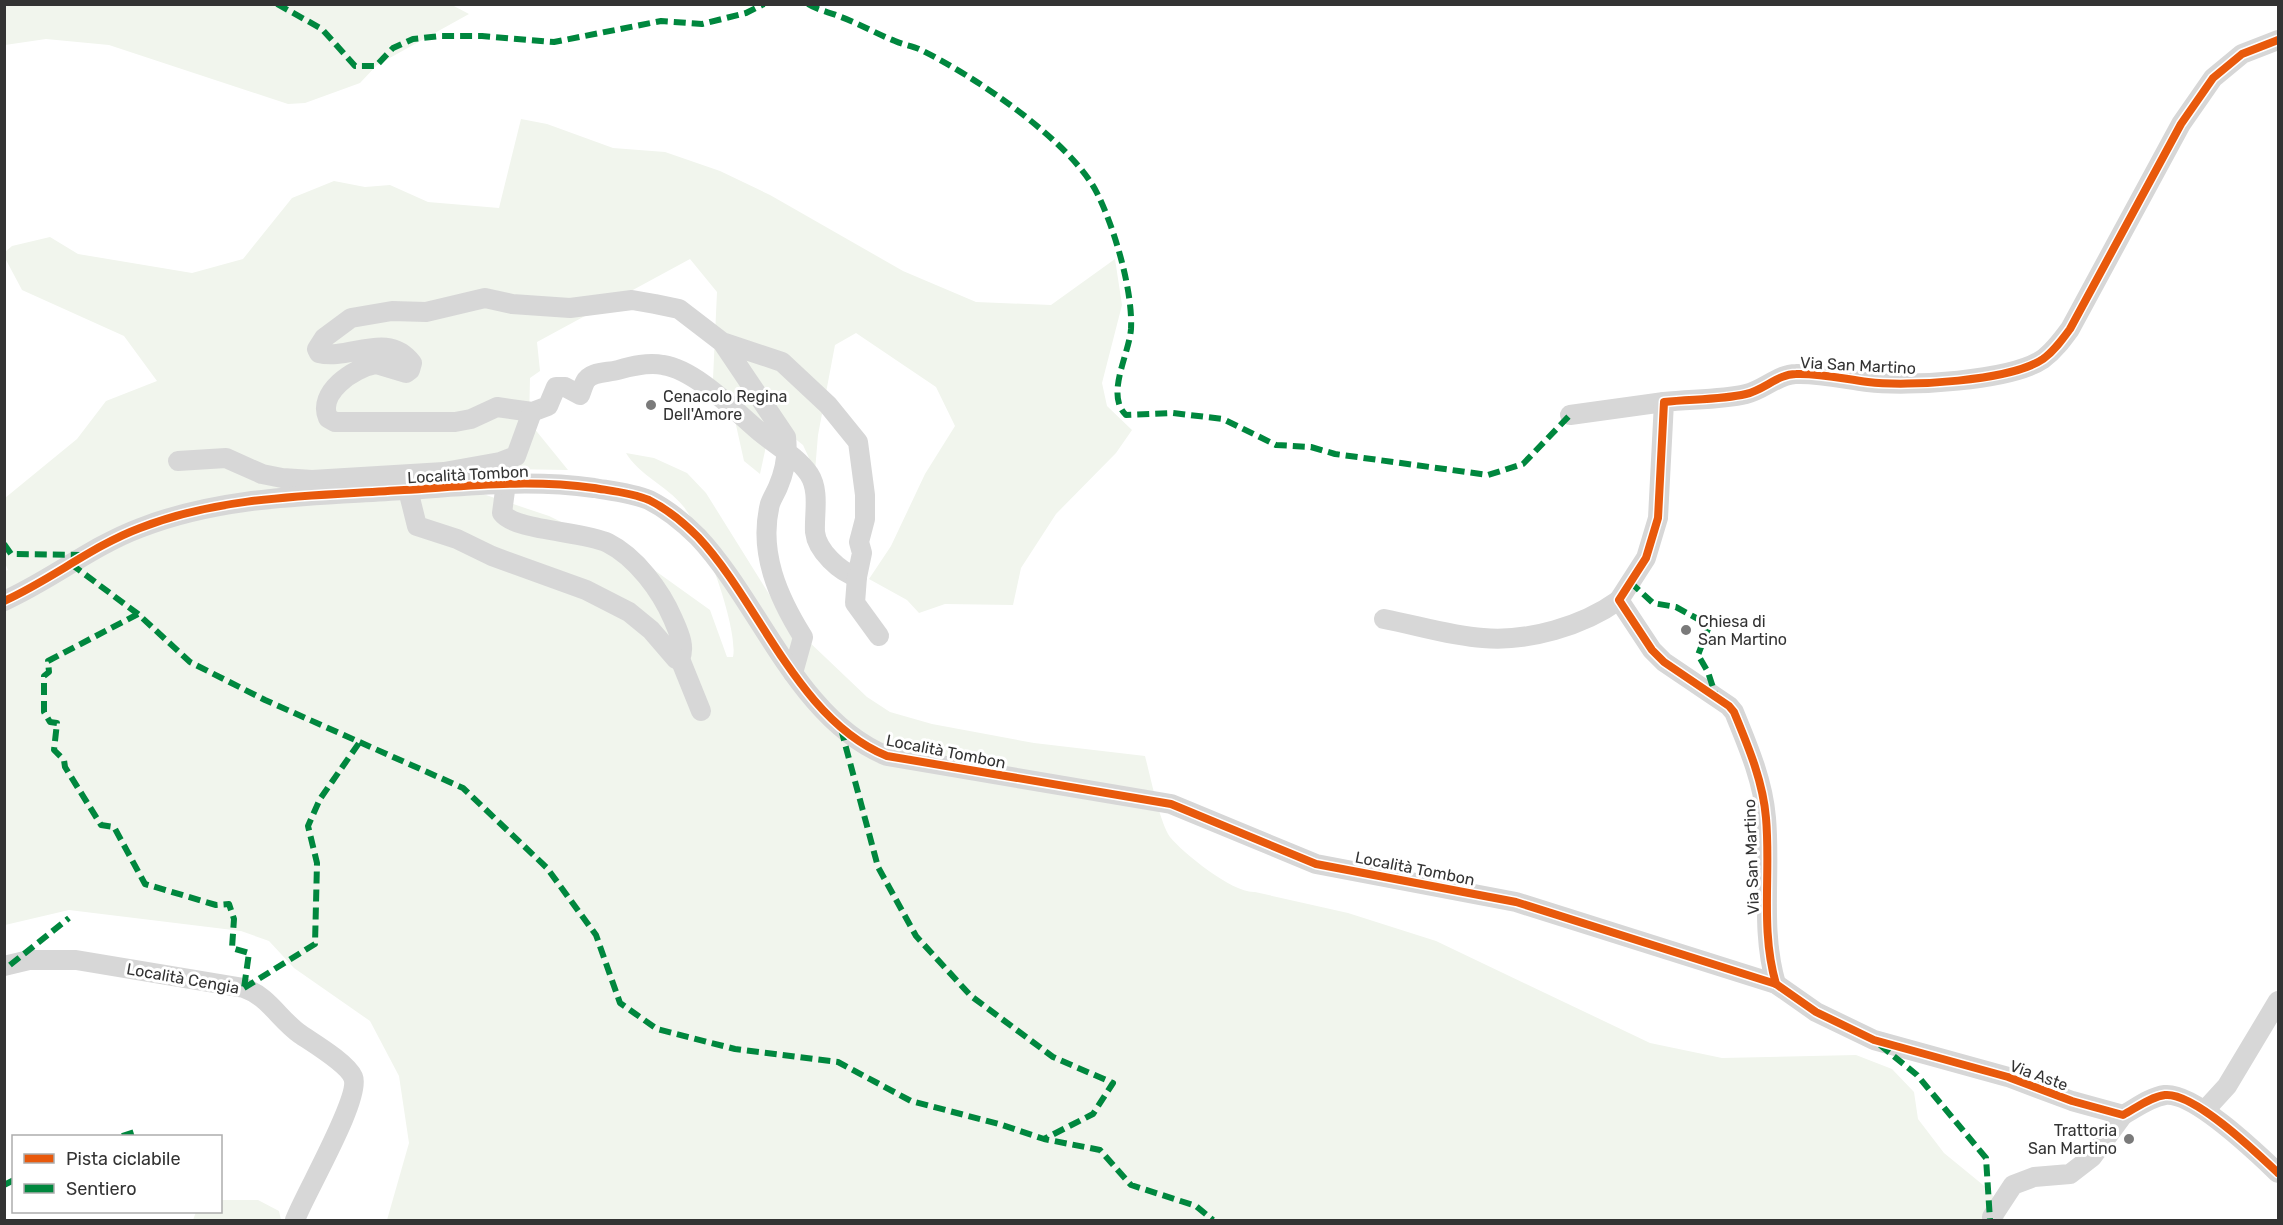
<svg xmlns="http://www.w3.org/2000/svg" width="2283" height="1225" viewBox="0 0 2283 1225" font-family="Rubik,sans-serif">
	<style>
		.green { fill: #f1f5ed }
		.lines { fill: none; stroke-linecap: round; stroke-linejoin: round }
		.minor { stroke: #d7d7d7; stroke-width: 20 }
		.quiet { stroke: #00873e; stroke-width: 6; stroke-dasharray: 12 6; stroke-linecap: butt }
		.cycleway-casing { stroke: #fff; stroke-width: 11 }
		.cycleway { stroke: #e8590c; stroke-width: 8 }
		.poi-dot { fill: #7a7a7a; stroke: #fff; stroke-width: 2 }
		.labels { text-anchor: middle; stroke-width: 6; stroke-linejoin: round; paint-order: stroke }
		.street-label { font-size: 16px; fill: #333; stroke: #fff }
		.poi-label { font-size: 16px; fill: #333; stroke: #fff; text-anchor: start }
	</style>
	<rect width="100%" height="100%" fill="#fff"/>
	<g class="green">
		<path d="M 452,5 L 469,14 L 377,65 L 360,83 L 305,103 L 288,104 L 109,45 L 46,39 L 5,45 L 5,5 Z"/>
		<path d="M 521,119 L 547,124 L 613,148 L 665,152 L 720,171 L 770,195 L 903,271 L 976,302 L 1051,305 L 1115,259 L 1122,305 L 1102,383 L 1107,406 L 1132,430 L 1116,453 L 1056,514 L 1021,568 L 1013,605 L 945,604 L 919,613 L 907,600 L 869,579 L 891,546 L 925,474 L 955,426 L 936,387 L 856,333 L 835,345 L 818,435 L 815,471 L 803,445 L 779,426 L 768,437 L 760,474 L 744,461 L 732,407 L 713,379 L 717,292 L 690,259 L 537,342 L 540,371 L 530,378 L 529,422 L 568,470 L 447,468 L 435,478 L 549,516 L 643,562 L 710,610 L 727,657 L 733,657 C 739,629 702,528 683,506 C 667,486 639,475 626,453 L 654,458 L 687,473 L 706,493 L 784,618 L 867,697 L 890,712 L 932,724 L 1034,743 L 1145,756 C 1150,775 1160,823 1170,837 C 1183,853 1234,894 1255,892 L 1348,913 L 1436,941 L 1650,1043 L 1722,1058 L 1856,1055 L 1892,1069 L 1914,1092 L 1918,1119 L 1944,1153 L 1988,1189 L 1998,1203 L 2004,1220 L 387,1220 L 409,1143 L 399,1076 L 370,1021 L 294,968 L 269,941 L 241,931 L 69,910 L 5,925 L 4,571 L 8,570 L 5,563 L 5,498 L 77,439 L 106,401 L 157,381 L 124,336 L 22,290 L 5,258 L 5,252 L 12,246 L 50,237 L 78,254 L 192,273 L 243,259 L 292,198 L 334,181 L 365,187 L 390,185 L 428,202 L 499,208 Z"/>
		<path d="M 221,1200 L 258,1200 L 279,1211 L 281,1220 L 193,1220 L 196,1212 L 220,1212 Z"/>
	</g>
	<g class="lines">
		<g class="minor">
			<path d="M 722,342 L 782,362 L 828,405 L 858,442 L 865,495 L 865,519 L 859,542 L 862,553 L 857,577 C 840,572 817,551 815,532 C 814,513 820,491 809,474 C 797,457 776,445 760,432 C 735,411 696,370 663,365 C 648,362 632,366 618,370 C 608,373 590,371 585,382 C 583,386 582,390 580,395 L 565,387 L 556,387 L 548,406 L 532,412 L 497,407 L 471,419 L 455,422 L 335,422 L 328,418 C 317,393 353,368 376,364 L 406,373 L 410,370 L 412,363 C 387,330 349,361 319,353 L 317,349 L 324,338 L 351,318 L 392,311 L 426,312 L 485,298 L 512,304 L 570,308 L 632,300 L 655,304 L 679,309 L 722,342 L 786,437 C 788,454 785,471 778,487 C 776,492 772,498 770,504 C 758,552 778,597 803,637 L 793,673"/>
			<path d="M 1570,415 L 1664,402"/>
			<path d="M 178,461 L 226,458 L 262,474 L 282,478 L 312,480 L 444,472 L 500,462 L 516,456 L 532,412"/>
			<path d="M 408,490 L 417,526 L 457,539 L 492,556 L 586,590 L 629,612 L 651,630 L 676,659 L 680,659 C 686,646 678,631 673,619 C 661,591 636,557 608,543 C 583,531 515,531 502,513 L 506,483"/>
			<path d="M 857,577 L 855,603 L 879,636"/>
			<path d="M 4,601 C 51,580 92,546 140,528 C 224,495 316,496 404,490 C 470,486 527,479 594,488 C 612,491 632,493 649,500 C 667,509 684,523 698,537 C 760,603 798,720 887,756 L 1171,804 L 1316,864 L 1516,902 L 1776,984 L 1816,1012 L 1874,1040 L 2008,1077 L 2072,1101 L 2123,1115 C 2136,1108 2150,1097 2165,1095 C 2194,1092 2257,1153 2278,1173"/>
			<path d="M 1384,619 C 1416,625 1450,636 1483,638 C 1528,642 1583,626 1619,600"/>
			<path d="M 680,659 L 701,711"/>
			<path d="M 4,966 L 29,960 L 76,960 L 244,988 C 268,996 279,1019 300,1034 C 313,1043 347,1063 353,1077 C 362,1097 304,1195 295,1220"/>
			<path d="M 1776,984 C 1760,929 1771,874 1766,818 C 1763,781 1748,746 1734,712 L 1729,706 L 1664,662 L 1652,650 L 1619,600 L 1646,558 L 1658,518 L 1664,402 C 1691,399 1720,400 1746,394 C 1764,390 1778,374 1796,374 C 1820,373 1844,379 1868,382 C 1907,387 2011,381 2043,359 C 2054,351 2062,340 2070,329 L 2181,124 L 2213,78 L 2242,54 L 2278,40"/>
			<path d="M 2206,1109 L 2227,1086 L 2278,1001"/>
			<path d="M 1992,1217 L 2013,1185 L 2034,1177 L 2070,1174 L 2092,1157 L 2123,1115"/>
		</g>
		<g class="quiet">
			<path d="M 277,4 L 322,29 L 355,66 L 376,66 L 393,48 L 413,39 L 440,36 L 482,36 L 554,42 L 661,21 L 702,24 L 746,13 L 764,4"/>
			<path d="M 808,4 C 819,11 830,12 841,17 C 860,24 877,34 895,41 C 904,45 913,46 921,50 C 973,75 1071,141 1097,193 C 1114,227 1133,290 1131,329 C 1129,355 1105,395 1126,415 L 1173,413 L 1223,419 L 1276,445 L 1311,447 L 1335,454 L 1488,475 L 1523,464 L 1570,415"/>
			<path d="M 4,544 L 11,554 L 80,555"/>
			<path d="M 71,564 L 138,614 L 190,662 L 265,700 L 463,788 L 547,868 L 596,935 L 620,1003 L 657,1029 L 735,1049 L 838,1062 L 911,1101 L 999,1124 L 1044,1139 L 1100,1150 L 1131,1185 L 1196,1206 L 1213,1220"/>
			<path d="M 1630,582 L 1653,603 L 1676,607 L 1698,619 L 1708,629 L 1698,655 L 1708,672 L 1716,697"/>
			<path d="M 138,614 L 48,661 L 49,672 L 44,676 L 44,712 L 50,722 L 57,723 L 54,750 L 64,760 L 65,767 L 101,825 L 114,827 L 145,884 L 216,905 L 229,904 L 234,919 L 232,948 L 249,953 L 244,988"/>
			<path d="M 841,729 L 878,867 L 916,936 L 971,996 L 1053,1057 L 1113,1083 L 1093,1114 L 1044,1139"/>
			<path d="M 10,965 L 69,918"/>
			<path d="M 244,988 L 315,944 L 317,863 L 308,826 L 320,799 L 359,743"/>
			<path d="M 1880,1045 L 1917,1075 L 1986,1158 L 1990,1220"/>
			<path d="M 122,1136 L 135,1132"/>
			<path d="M 4,1185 L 14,1180"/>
		</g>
		<g class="cycleway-casing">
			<g id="cycleway">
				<path d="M 4,601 C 51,580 92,546 140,528 C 224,495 316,496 404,490 C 470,486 527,479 594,488 C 612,491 632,493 649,500 C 667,509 684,523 698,537 C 760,603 798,720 887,756 L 1171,804 L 1316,864 L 1516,902 L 1776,984 L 1816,1012 L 1874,1040 L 2008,1077 L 2072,1101 L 2123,1115 C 2136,1108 2150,1097 2165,1095 C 2194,1092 2257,1153 2278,1173"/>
				<path d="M 1776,984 C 1760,929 1771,874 1766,818 C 1763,781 1748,746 1734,712 L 1729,706 L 1664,662 L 1652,650 L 1619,600 L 1646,558 L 1658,518 L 1664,402 C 1691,399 1720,400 1746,394 C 1764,390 1778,374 1796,374 C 1820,373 1844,379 1868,382 C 1907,387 2011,381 2043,359 C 2054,351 2062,340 2070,329 L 2181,124 L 2213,78 L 2242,54 L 2278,40"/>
			</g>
		</g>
		<use href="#cycleway" class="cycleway"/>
	</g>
	<g class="poi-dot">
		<circle cx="651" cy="405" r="6"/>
		<circle cx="1686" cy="630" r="6"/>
		<circle cx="2129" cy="1139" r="6"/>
	</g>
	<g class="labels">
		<g class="street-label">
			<text transform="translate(1858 365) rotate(3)" y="6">Via San Martino</text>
			<text transform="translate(468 474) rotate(-3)" y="6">Località Tombon</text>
			<text transform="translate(946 751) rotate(11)" y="6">Località Tombon</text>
			<text transform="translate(1751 857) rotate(-92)" y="6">Via San Martino</text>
			<text transform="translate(1415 868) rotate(11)" y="6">Località Tombon</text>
			<text transform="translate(183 978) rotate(10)" y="6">Località Cengia</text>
			<text transform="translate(2039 1075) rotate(20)" y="6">Via Aste</text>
		</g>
		<g class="poi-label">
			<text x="663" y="402">Cenacolo Regina<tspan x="663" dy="18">Dell'Amore</tspan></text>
			<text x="1698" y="627">Chiesa di<tspan x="1698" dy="18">San Martino</tspan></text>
			<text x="2117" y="1136" text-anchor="end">Trattoria<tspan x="2117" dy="18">San Martino</tspan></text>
		</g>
	</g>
	<rect width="2283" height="1225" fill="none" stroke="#333333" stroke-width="12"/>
	<rect x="12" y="1135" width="210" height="78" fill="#ffffff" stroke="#adadad" stroke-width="1.5"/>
	<rect x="24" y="1154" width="30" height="9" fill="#e8590c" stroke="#adadad" stroke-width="1.5"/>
	<text x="66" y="1165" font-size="18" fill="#333333">Pista ciclabile</text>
	<rect x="24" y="1184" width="30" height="9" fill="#00873e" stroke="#adadad" stroke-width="1.5"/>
	<text x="66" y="1195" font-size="18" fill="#333333">Sentiero</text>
</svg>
